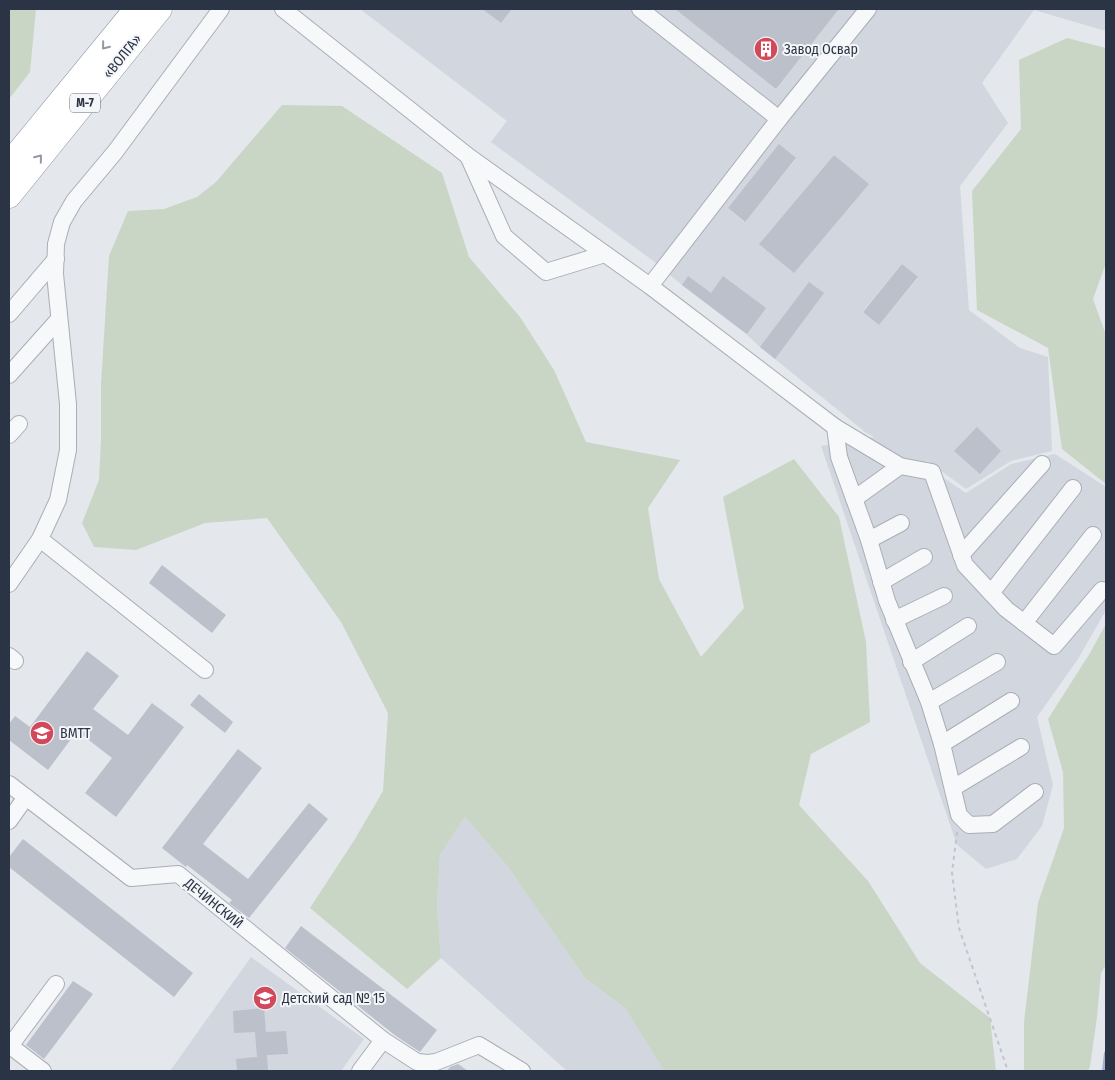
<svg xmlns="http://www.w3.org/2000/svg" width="1115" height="1080" viewBox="0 0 1115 1080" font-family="'Fira Sans Condensed',sans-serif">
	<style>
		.built { fill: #d2d6de; fill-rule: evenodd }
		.green { fill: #c9d6c5 }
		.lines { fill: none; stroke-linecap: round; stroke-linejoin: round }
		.stream { stroke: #9fb4cc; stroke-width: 4 }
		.building { fill: #bbc0ca }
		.minor-casing { stroke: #a9aeb7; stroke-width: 18 }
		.highway-casing { stroke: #8b94a3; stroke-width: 25 }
		.path { stroke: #c2c5cb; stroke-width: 2; stroke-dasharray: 4 4; stroke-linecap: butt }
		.minor { stroke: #f7f8fa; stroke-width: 16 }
		.highway { stroke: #fff; stroke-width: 24 }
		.oneway { stroke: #959aa2 }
		.labels { text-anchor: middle; stroke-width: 4; stroke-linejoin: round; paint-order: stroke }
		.shield { fill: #f4f6f9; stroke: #676e7b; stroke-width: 1 }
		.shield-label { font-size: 12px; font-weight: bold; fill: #2b3445 }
		.poi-label { font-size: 14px; fill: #2b3445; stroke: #f4f6f9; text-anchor: start }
		.street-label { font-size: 14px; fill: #2b3445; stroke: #f4f6f9 }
	</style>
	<rect width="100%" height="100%" fill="#e4e7ec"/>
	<g class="built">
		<path d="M 360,9 L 482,9 L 501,23 L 512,9 L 675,9 L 776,89 L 839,9 L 1106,9 L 1106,31 L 1034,10 L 982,83 L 1008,123 L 960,186 L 969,310 L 1020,348 L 1048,357 L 1052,451 L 1011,461 L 966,489 L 926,460 L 935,472 L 966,493 L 1011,464 L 1055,454 L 1106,487 L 1106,610 L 1078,659 L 1037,717 L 1053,785 L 1042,826 L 1017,859 L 986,869 L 957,845 L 821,446 L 874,437 L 865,432 L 760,347 L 746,334 L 682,285 L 652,260 L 491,142 L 507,121 ZM 779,145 L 796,159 L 744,222 L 728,208 ZM 834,155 L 868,184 L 760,243 ZM 902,264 L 918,278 L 879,325 L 863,311 Z"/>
		<path d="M 465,817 L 508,867 L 585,978 L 625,1008 L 664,1071 L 567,1071 L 441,958 L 437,907 L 440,855 Z"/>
		<path d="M 251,957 L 364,1039 L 341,1071 L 170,1071 Z"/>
	</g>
	<g class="green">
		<path d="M 9,9 L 36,9 L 30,72 L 9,99 Z"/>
		<path d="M 1067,38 L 1106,48 L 1106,263 L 1093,299 L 1106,335 L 1106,484 L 1062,449 L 1048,348 L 977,310 L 972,191 L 1021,129 L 1019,60 Z"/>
		<path d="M 282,105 L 342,106 L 442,173 L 469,257 L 520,317 L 554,370 L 586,442 L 680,460 L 648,508 L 659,579 L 701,657 L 744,608 L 723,497 L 794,459 L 839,517 L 866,642 L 870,722 L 811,754 L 799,805 L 868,881 L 920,963 L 990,1018 L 996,1071 L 664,1071 L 625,1008 L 585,978 L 508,867 L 465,817 L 440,855 L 437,907 L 441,958 L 407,989 L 310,908 L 355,839 L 383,791 L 388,713 L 341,622 L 267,518 L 205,523 L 136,550 L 94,547 L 82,523 L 99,480 L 101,440 L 101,384 L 109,256 L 128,211 L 164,209 L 197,197 L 216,182 Z"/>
		<path d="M 1106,624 L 1106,965 L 1101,973 L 1097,1017 L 1090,1066 L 1088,1071 L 1024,1071 L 1024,1022 L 1038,903 L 1064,828 L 1063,772 L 1048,719 L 1090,653 Z"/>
	</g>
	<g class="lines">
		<path class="stream" d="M 1104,1071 L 1106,1053"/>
	</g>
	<g class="building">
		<path d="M 482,9 L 512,9 L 501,23 Z"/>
		<path d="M 675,9 L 839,9 L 776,89 Z"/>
		<path d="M 779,144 L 796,158 L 745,222 L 728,208 Z"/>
		<path d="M 834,155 L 869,184 L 794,273 L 759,244 Z"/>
		<path d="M 902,264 L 918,277 L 879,325 L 863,312 Z"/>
		<path d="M 688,276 L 711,293 L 723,276 L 766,308 L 747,334 L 682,285 Z"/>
		<path d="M 809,282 L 824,293 L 775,359 L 760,347 Z"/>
		<path d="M 977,427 L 1001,451 L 980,474 L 954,451 Z"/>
		<path d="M 162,565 L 226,615 L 212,633 L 149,583 Z"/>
		<path d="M 87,651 L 119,676 L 93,709 L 128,735 L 152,703 L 184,727 L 116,817 L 85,793 L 112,758 L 77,731 L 48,770 L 9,740 L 9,724 L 15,716 L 30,727 Z"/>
		<path d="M 199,694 L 233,722 L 225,733 L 190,705 Z"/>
		<path d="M 238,749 L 262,768 L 203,844 L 248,879 L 309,803 L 328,819 L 249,918 L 229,903 L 232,900 L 187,865 L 186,867 L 162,848 Z"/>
		<path d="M 23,839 L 193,973 L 174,997 L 9,867 L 9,857 Z"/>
		<path d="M 301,926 L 437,1030 L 420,1052 L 396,1036 L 285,948 Z"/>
		<path d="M 73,981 L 93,994 L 44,1059 L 26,1045 Z"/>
		<path d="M 264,1008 L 266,1032 L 286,1031 L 288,1054 L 267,1055 L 268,1071 L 237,1071 L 236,1059 L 257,1057 L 255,1032 L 234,1033 L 233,1011 Z"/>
		<path d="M 458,1064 L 468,1071 L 447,1071 L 450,1067 Z"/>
	</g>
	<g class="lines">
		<g class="minor-casing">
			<g id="minor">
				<path d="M 283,9 L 468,156 L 650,286 L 835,427 L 900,466 L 932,472 L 965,565 L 1006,609 L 1054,646 L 1102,590"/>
				<path d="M 640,9 L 779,119 L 650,286"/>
				<path d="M 779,119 L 868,9"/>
				<path d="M 469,158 L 504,236 L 546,272 L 605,254"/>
				<path d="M 9,314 L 56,259"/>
				<path d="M 9,375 L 59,319"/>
				<path d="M 835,427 L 839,457 L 869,540 L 887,601 L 929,702 L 942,744 L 959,815 L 969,825 L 993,824 L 1035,792"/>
				<path d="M 9,435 L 19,424"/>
				<path d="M 854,499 L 900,466"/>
				<path d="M 40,539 L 205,670"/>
				<path d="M 869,540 L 901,523"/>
				<path d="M 961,555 L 1042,464"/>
				<path d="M 881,582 L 924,557"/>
				<path d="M 9,584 L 40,539 L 58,500 L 68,450 L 68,404 L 55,274 L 56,244 L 62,222 L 74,201 L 115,152 L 221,9"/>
				<path d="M 991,593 L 1073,488"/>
				<path d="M 894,620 L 944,596"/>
				<path d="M 1024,623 L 1093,535"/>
				<path d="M 9,656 L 15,661"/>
				<path d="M 911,662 L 968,626"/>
				<path d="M 929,702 L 997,662"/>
				<path d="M 942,744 L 1011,701"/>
				<path d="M 9,784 L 131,878 L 178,874 L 383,1040 L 417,1062 L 428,1063 L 436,1062 L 479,1045 L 522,1071"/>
				<path d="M 953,788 L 1021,747"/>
				<path d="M 9,821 L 26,797"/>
				<path d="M 9,1045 L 43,1071"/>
				<path d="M 10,1046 L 56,984"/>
				<path d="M 360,1071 L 383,1040"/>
			</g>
		</g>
		<g class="highway-casing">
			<g id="highway">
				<path d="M 9,164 L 136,9"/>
				<path d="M 9,196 L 160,9"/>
			</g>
		</g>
		<path class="path" d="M 957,832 L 952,873 L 959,928 L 1008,1071"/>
		<use href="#minor" class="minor"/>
		<use href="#highway" class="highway"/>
	</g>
	<defs><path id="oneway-chevron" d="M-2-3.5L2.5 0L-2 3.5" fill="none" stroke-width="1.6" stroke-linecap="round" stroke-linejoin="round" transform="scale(1.25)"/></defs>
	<g class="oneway">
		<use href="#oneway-chevron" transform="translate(105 46) rotate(129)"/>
		<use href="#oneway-chevron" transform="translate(39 158) rotate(-51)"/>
	</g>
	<defs>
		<g id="building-disc" transform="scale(1.25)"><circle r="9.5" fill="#d1495b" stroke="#f4f6f9"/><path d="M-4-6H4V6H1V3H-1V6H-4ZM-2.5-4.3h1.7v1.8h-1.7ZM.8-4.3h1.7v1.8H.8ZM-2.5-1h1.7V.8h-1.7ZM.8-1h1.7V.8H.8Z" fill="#fff"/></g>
		<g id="university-disc" transform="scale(1.25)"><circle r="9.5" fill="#d1495b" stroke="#f4f6f9"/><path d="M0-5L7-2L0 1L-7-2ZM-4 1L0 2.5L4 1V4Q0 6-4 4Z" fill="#fff"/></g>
		<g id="school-disc" transform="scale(1.25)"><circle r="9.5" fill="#d1495b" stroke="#f4f6f9"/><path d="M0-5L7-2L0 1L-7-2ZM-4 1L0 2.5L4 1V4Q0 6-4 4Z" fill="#fff"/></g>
	</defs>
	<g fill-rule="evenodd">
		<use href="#building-disc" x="766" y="49"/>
		<use href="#university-disc" x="42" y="733"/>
		<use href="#school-disc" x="265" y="998"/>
	</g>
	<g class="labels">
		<rect class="shield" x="70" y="93.5" width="30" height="19" rx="4"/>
		<g class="shield-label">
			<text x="85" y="107">М-7</text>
		</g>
		<g class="poi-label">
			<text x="784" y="54">Завод Освар</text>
			<text x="60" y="738">ВМТТ</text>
			<text x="282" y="1003">Детский сад № 15</text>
		</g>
		<g class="street-label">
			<text transform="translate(122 56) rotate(-51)" y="5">«ВОЛГА»</text>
			<text transform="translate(214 903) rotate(39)" y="5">ДЕЧИНСКИЙ</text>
		</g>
	</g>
	<rect width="1115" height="1080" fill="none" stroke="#2b3445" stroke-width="20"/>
</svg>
